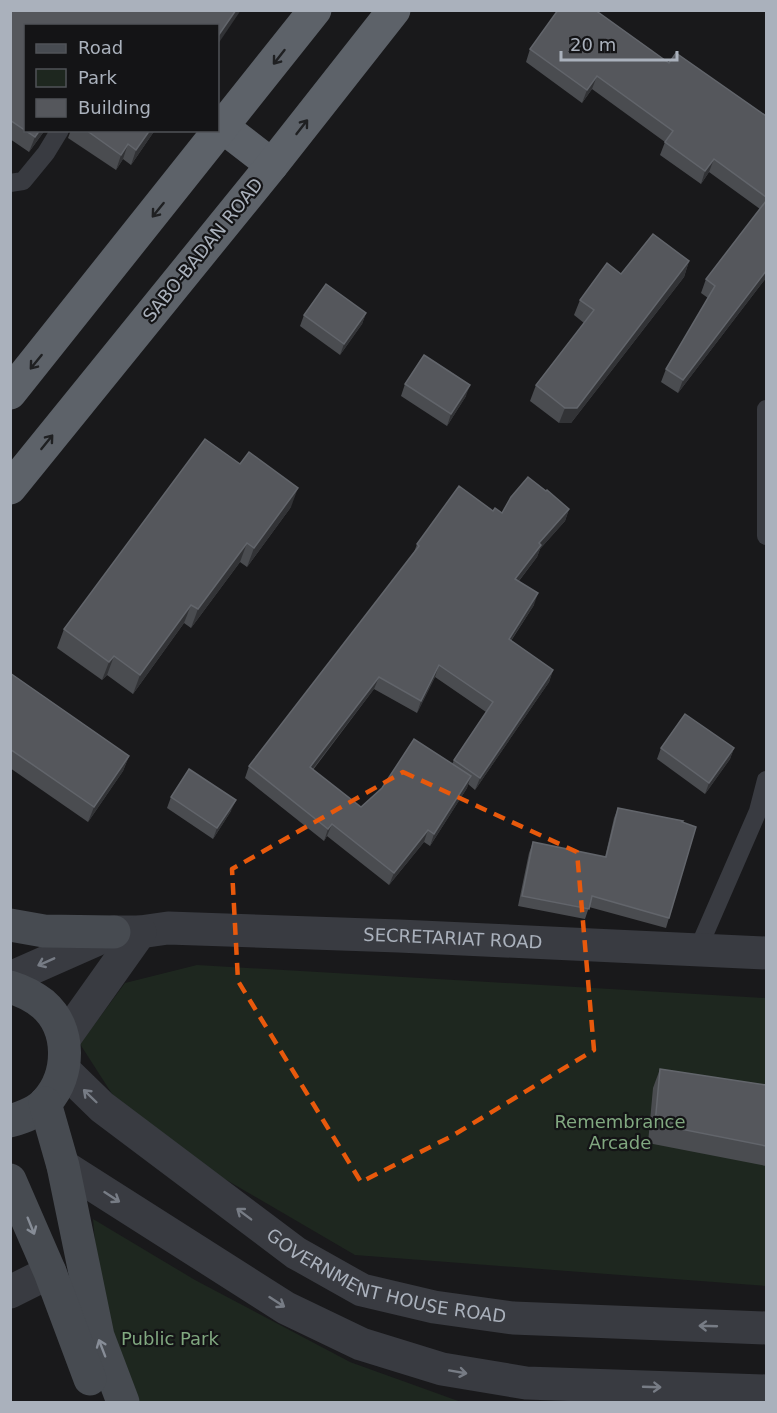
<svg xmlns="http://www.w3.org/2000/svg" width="777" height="1413" viewBox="0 0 777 1413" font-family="'DejaVu Sans',sans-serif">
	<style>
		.green { fill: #1e271f }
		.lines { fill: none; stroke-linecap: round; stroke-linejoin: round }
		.service { stroke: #393b41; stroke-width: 18 }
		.minor { stroke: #393b41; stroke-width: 33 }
		.tertiary { stroke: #393b41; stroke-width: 33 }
		.secondary { stroke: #474b51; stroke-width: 33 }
		.trunk { stroke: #5d6269; stroke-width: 33 }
		.wall { fill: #4a4c50; fill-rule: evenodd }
		.shaded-wall { fill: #323336 }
		.building { fill: #55575c; stroke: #62656b; stroke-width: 1.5 }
		.oneway { stroke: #1f2022 }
		.oneway2 { stroke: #777c85 }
		.oneway3 { stroke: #878d97 }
		.marked { fill: none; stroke: #e8590c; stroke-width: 4.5; stroke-dasharray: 12 8; stroke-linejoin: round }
		.labels { text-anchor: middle; stroke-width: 4.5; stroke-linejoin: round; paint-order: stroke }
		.street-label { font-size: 18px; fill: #aab1bc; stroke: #141416 }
		.park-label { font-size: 18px; fill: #81a880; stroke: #141416 }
	</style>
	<rect width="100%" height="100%" fill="#19191b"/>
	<g class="green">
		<path d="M 197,965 L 766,998 L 766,1286 L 355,1255 L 132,1125 L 80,1044 L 125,983 Z"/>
		<path d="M 93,1219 L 195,1280 L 350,1362 L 461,1402 L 128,1402 L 104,1346 Z"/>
	</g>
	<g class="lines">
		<g class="service">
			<path d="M 10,183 L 23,181 L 46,153 L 60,130"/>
			<path d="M 766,409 L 766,536"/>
			<path d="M 698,949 L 758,811 L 766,780"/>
		</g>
		<path class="minor" d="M 10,1292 L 50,1272"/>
		<g class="tertiary">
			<path id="s1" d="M 10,978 L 114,932 L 140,932 L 168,928 L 399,936 L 766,953"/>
			<path d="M 64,1039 L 140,932"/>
			<path id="s2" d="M 64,1070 L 102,1107 L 296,1253 L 362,1290 L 434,1307 L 513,1318 L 766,1328"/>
			<path d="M 63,1166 L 286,1308 L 361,1344 L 442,1369 L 526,1383 L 766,1391"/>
		</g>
		<g class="secondary">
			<path d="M 10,925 L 44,931 L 114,932"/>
			<path d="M 10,987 C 23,991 33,996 43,1004 C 72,1029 70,1075 47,1101 C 38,1112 24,1117 10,1121"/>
			<path d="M 45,1103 L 63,1166 L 98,1336 L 123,1402"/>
			<path d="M 10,1180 L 50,1272 L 90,1379"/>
		</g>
		<g class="trunk">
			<path d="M 224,128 L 272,165"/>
			<path d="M 10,393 L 315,10"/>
			<path d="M 10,488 L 272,165 L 394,10"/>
		</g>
	</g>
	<g class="wall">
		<path d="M 10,10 L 26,26 L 26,130 L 45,130 L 29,152 L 10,139 Z"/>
		<path d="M 530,49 L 669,63 L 766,116 L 766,278 L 678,393 L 661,382 L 666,369 L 708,298 L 701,293 L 706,279 L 760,209 L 709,172 L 701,184 L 660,155 L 665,142 L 592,89 L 582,103 L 526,62 Z"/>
		<path d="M 71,130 L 155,130 L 131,165 L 123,159 L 116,170 L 68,138 Z"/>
		<path d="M 689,261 L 684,277 L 571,423 L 559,423 L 530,401 L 536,385 L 584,323 L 574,315 L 580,300 L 621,274 Z"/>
		<path d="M 366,313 L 362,324 L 340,355 L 300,326 L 304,315 Z"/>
		<path d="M 405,384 L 466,396 L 447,426 L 401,396 Z"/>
		<path d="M 291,507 L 247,567 L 240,562 L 191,628 L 184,623 L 133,694 L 107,675 L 102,680 L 57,648 L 64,629 Z"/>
		<path d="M 569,509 L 565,521 L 540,549 L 537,557 L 519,581 L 534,605 L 511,641 L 553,670 L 549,682 L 475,790 L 468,784 L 467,788 L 430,846 L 424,842 L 389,885 L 327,836 L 324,841 L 245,778 L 249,766 L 413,555 L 417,544 L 493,511 L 502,513 ZM 435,677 L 486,712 L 454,760 L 452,764 L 361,807 L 313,770 L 374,689 L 417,713 Z"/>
		<path d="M 10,673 L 129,756 L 123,771 L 88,822 L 10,768 Z"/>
		<path d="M 661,748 L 734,748 L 730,759 L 705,794 L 657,759 Z"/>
		<path d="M 171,797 L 231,811 L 213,839 L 167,808 Z"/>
		<path d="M 618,808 L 682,823 L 669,918 L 666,928 L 589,907 L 585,919 L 518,906 L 529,853 L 533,842 L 605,857 L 614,818 Z"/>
		<path d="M 660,1069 L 766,1085 L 766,1166 L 648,1143 L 653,1088 Z"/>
	</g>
	<g class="shaded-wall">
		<path d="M 236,10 L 241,10 L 218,44 L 218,36 Z"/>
		<path d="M 597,76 L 592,89 L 582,103 L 587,90 Z"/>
		<path d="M 40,130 L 45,130 L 29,152 L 35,137 Z"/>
		<path d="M 150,130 L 155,130 L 131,165 L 136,150 Z"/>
		<path d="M 128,144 L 123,159 L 116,170 L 121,155 Z"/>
		<path d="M 714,159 L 709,172 L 701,184 L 705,171 Z"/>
		<path d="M 689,261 L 684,277 L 571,423 L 559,423 L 565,408 Z"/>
		<path d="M 766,271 L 766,278 L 678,393 L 683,380 Z"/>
		<path d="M 366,313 L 362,324 L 340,355 L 344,344 Z"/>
		<path d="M 470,385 L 466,396 L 447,426 L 451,414 Z"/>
		<path d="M 298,488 L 291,507 L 247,567 L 254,548 Z"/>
		<path d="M 569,509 L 565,521 L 540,549 L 537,557 L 511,591 L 515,579 L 539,543 Z"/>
		<path d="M 247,543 L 240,562 L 191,628 L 198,609 Z"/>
		<path d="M 538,593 L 534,605 L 504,651 L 509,639 Z"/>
		<path d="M 191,605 L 184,623 L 133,694 L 140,675 Z"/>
		<path d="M 114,656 L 107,675 L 102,680 L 109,662 Z"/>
		<path d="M 439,665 L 435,677 L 417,713 L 421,701 Z"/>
		<path d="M 553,670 L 549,682 L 475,790 L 480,778 Z"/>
		<path d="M 379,677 L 374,689 L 305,779 L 310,767 Z"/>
		<path d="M 734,748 L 730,759 L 705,794 L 709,783 Z"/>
		<path d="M 129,756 L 123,771 L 88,822 L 94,807 Z"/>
		<path d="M 471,776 L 467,788 L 430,846 L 434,834 Z"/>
		<path d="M 236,800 L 231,811 L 213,839 L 217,828 Z"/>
		<path d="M 332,824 L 327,836 L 324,841 L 328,829 Z"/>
		<path d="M 428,830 L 424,842 L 389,885 L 394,873 Z"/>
	</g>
	<g class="building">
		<path d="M 10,10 L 236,10 L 218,36 L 218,26 L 26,26 L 26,130 L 40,130 L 35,137 L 10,120 Z"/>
		<path d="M 558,10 L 595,10 L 669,63 L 676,53 L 766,116 L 766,197 L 714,159 L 705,171 L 665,142 L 673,131 L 597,76 L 587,90 L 530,49 Z"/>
		<path d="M 86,130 L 150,130 L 136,150 L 128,144 L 121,155 Z"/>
		<path d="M 766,201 L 766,271 L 683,380 L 666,369 L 715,286 L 706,279 Z"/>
		<path d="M 653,234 L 689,261 L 577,408 L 565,408 L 536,385 L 594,310 L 580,300 L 607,263 L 621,274 Z"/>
		<path d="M 326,284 L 366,313 L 344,344 L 304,315 Z"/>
		<path d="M 424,355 L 470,385 L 451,414 L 405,384 Z"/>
		<path d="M 205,439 L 240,464 L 249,452 L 298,488 L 254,548 L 247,543 L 198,609 L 191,605 L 140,675 L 114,656 L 109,662 L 64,629 Z"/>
		<path d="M 528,477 L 546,491 L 547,490 L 569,509 L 539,543 L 541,545 L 515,579 L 538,593 L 509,639 L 553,670 L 480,778 L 454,760 L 493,702 L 439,665 L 421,701 L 379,677 L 310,767 L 361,807 L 382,788 L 414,739 L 471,776 L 434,834 L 428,830 L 394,873 L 332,824 L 328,829 L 249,766 L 419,546 L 417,544 L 459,486 L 493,511 L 495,508 L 502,513 L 511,497 Z"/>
		<path d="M 10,673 L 129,756 L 94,807 L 10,749 Z"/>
		<path d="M 685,714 L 734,748 L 709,783 L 661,748 Z"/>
		<path d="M 189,769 L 236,800 L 217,828 L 171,797 Z"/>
		<path d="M 618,808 L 683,821 L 682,822 L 696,827 L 669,918 L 592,896 L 589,909 L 522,896 L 533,842 L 606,857 Z"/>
		<path d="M 660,1069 L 766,1085 L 766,1146 L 655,1124 Z"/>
	</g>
	<defs><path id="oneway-shaft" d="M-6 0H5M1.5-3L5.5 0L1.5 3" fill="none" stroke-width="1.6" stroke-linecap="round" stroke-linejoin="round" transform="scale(1.5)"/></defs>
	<g class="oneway">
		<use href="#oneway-shaft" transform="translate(279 57) rotate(128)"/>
		<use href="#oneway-shaft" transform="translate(302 127) rotate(-52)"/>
		<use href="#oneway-shaft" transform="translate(158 210) rotate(129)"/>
		<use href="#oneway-shaft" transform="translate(36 362) rotate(129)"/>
		<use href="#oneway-shaft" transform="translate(47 442) rotate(-51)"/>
	</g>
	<g class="oneway2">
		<use href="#oneway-shaft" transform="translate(46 962) rotate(156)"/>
		<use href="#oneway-shaft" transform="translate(90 1096) rotate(-136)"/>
		<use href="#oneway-shaft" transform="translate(112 1197) rotate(33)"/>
		<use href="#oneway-shaft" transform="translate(244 1214) rotate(-143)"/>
		<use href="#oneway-shaft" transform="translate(277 1302) rotate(33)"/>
		<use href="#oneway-shaft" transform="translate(708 1326) rotate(-178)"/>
		<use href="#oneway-shaft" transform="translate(458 1372) rotate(10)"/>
		<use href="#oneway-shaft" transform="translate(652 1387) rotate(2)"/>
	</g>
	<g class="oneway3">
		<use href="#oneway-shaft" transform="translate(31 1226) rotate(68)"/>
		<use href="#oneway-shaft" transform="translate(102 1348) rotate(-111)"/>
	</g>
	<path class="marked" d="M 403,772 L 577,852 L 594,1050 L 452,1136 L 361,1182 L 238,981 L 232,869 Z"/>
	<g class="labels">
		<g class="street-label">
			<text transform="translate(203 250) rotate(-51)" y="6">SABO-BADAN ROAD</text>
			<text dy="6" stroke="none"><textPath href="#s1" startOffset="453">SECRETARIAT ROAD</textPath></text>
			<text dy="6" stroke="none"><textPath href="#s2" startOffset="390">GOVERNMENT HOUSE ROAD</textPath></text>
		</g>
		<g class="park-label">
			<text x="620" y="1128">Remembrance<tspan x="620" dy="21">Arcade</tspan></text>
			<text x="170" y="1345">Public Park</text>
		</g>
	</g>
	<rect width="777" height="1413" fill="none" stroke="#aab1bc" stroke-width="24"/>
	<rect x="24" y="24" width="195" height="108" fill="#141416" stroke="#505358" stroke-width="1.5"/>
	<rect x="36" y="44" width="30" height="9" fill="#474b51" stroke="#505358" stroke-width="1.5"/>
	<text x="78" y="54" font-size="18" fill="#aab1bc">Road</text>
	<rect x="36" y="69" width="30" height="18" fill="#1e271f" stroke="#505358" stroke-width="1.5"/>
	<text x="78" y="84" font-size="18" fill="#aab1bc">Park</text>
	<rect x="36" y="99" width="30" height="18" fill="#55575c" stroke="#505358" stroke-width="1.5"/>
	<text x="78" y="114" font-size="18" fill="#aab1bc">Building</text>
	<path d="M561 51v9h116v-9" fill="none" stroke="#aab1bc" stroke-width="3"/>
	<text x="570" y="51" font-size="18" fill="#aab1bc" stroke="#141416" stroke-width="4.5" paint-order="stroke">20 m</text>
</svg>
